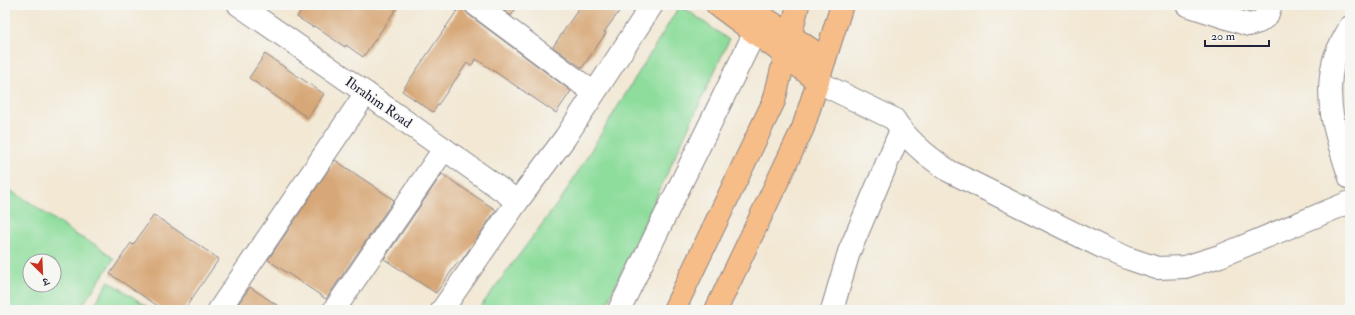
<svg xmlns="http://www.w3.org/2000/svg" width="1355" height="315" viewBox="0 0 1355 315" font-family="'IM FELL Double Pica','Noto Serif Devanagari',serif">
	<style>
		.green { fill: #8edd9c; stroke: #58806c; fill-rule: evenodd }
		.building { fill: #d7a777 }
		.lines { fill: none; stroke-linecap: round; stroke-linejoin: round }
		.minor-casing { stroke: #8a8588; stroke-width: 24 }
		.major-casing { stroke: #8a8588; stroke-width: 24 }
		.minor { stroke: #fff; stroke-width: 22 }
		.major { stroke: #f7bd88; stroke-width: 22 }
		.labels { text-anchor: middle; stroke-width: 3; stroke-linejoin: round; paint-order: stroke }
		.street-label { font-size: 14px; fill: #22223b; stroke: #f6f6f2 }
	</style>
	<rect width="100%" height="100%" fill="#f6f6f2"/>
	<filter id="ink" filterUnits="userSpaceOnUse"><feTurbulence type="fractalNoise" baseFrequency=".025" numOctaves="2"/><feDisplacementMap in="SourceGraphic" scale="8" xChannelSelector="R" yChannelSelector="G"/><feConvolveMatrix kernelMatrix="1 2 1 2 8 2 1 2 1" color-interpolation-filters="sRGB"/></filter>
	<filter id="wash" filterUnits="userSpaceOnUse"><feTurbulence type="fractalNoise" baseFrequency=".012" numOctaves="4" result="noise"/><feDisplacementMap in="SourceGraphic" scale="16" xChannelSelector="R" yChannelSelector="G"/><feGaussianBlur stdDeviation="0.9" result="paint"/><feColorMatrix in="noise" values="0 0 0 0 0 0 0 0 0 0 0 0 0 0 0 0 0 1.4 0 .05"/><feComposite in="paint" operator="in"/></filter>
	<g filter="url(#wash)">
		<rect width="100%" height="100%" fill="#f2e8d4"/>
		<g class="green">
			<path d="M 680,5 L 729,40 L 604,310 L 478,310 L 563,196 Z"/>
			<path d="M 5,188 L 25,199 L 76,235 L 98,246 L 114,259 L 79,310 L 5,310 ZM 30,261 L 54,261 L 54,285 L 30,285 Z"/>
			<path d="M 109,281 L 152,310 L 91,310 Z"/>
		</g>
		<g id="blocks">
			<g class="building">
				<path d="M 305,5 L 399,5 L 363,57 L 346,45 L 345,47 L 314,26 L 313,27 L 297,17 Z"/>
				<path d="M 461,5 L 464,7 L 465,10 L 469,15 L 571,91 L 556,113 L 476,59 L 471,66 L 467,63 L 433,112 L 402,91 Z"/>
				<path d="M 497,5 L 518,5 L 511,16 Z"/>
				<path d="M 581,5 L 624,5 L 604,32 L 606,33 L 582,68 L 553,47 Z"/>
				<path d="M 265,54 L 324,94 L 308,118 L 249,78 Z"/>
				<path d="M 335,160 L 394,200 L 326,299 L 268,260 Z"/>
				<path d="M 442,174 L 496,210 L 460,263 L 458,262 L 436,293 L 384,259 Z"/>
				<path d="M 154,215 L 219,259 L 184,310 L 164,310 L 110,274 L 131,243 L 133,245 Z"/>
				<path d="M 250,287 L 284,310 L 234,310 Z"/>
			</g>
		</g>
	</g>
	<g filter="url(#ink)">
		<use href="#blocks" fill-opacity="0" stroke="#8a8588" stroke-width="1"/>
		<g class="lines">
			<g class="minor-casing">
				<g id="minor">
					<path d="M 239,5 L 366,93 L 506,193 L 517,202"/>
					<path d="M 476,5 L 594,93"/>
					<path d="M 1187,5 L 1249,25 L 1259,22 L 1267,16 L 1271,5"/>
					<path d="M 1350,27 C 1345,37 1337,49 1334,60 C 1323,102 1337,139 1350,178"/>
					<path d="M 818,82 L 894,119 C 907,140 928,157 949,171 L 1104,248 L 1130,259 L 1157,268 L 1185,267 L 1220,256 L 1350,202"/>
					<path d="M 219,310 L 366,93"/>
					<path d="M 334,310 L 444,149"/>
					<path d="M 442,310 L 517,202 L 565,138 L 652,5"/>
					<path d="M 619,310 L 755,32 L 765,18"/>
					<path d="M 832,310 L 849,252 L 901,130"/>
				</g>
			</g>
			<g class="major-casing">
				<g id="major">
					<path d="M 717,5 L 785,55 L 818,82"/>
					<path d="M 746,5 L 825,59"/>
					<path d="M 674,310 L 774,101 L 798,5"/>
					<path d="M 716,310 L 803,128 L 842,5"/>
				</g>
			</g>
			<use href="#minor" class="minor"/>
			<use href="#major" class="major"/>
		</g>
	</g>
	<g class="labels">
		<g class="street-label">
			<text transform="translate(379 102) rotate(35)" y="5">Ibrahim Road</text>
		</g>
	</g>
	<rect width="1355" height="315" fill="none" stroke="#f6f6f2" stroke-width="20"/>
	<g transform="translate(42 273) rotate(156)"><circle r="19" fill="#f6f6f2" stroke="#a1a1a9"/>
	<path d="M0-3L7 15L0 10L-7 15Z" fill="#c8321e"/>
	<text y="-6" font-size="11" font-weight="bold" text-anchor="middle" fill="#22223b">उ</text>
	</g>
	<path d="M1205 40v6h64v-6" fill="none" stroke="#22223b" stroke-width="2"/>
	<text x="1211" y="40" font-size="12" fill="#22223b" stroke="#f6f6f2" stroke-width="3" paint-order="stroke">20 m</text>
</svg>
